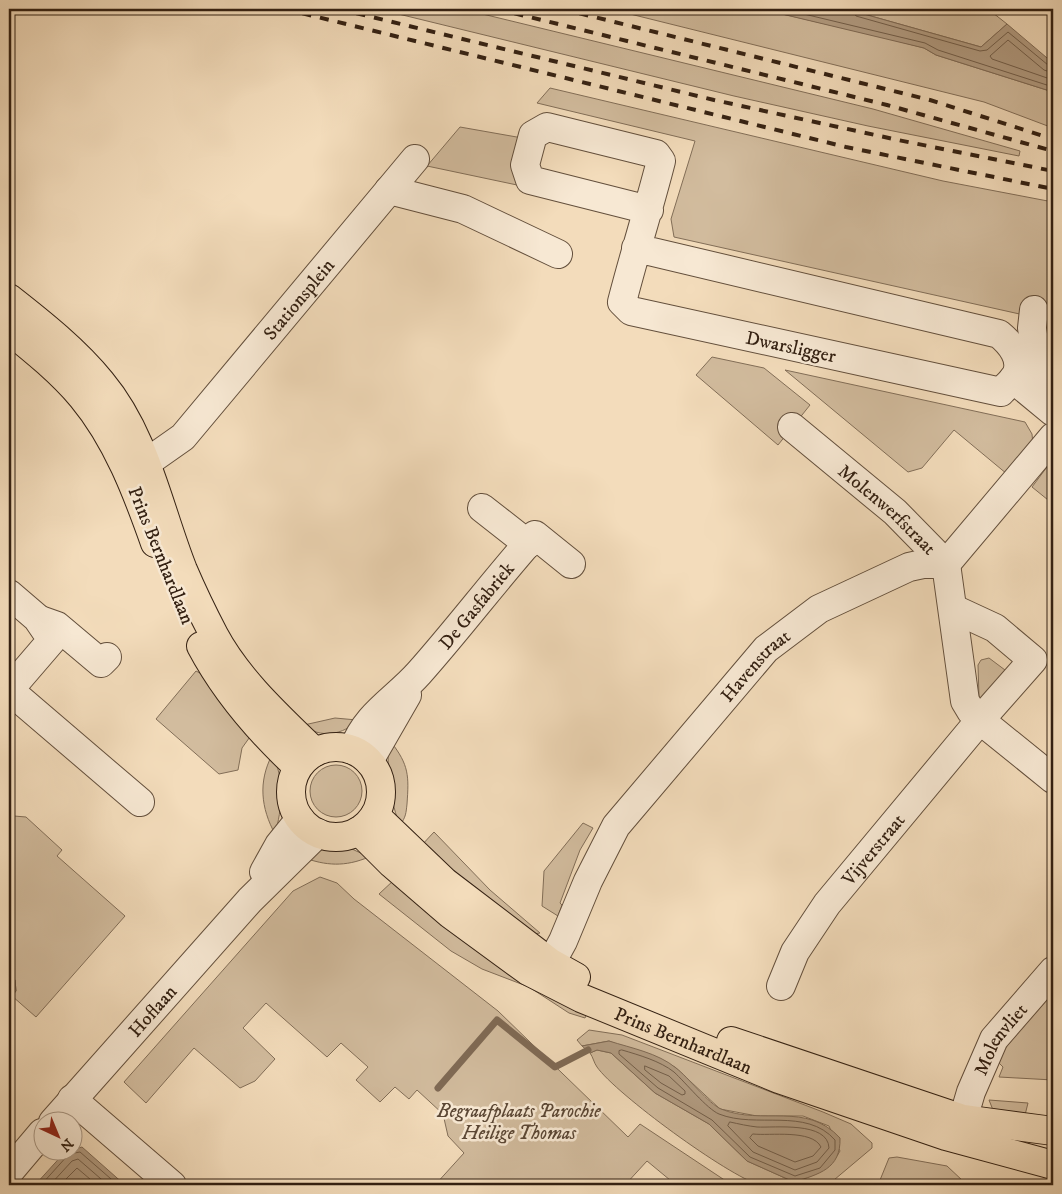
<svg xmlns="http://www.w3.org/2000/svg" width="1062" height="1194" viewBox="0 0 1062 1194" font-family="'IM FELL DW Pica',serif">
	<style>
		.green { fill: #d2bc9e; stroke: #826e58 }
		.water { fill: #b29c82; stroke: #7f6a55 }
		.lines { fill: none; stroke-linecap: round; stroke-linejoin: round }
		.shore { stroke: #725e4a; stroke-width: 1 }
		.stream { stroke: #7f6a55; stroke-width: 7 }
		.minor-casing { stroke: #634f3c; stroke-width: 30 }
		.major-casing { stroke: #332012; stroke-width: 30 }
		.minor { stroke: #f7e8d3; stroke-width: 28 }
		.major { stroke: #f3dcbb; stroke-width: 28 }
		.rail { stroke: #332012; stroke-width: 4; stroke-dasharray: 9 9; stroke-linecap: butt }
		.labels { text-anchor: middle; stroke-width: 5; stroke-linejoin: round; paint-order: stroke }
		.street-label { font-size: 19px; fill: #332012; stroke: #f7e8d3 }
		.park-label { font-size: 19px; font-style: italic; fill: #5b4735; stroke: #f7e8d3 }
	</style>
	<rect width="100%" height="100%" fill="#f3dcbb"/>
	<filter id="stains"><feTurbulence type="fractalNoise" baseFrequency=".004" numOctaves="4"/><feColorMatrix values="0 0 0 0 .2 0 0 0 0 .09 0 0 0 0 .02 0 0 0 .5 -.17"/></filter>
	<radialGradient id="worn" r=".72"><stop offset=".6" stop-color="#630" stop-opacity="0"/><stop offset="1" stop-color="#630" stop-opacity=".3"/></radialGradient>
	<g class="green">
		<path d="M 378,9 L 462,9 L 873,109 L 1020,151 L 1019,156 L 868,126 L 734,96 Z"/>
		<path d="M 610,9 L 761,9 L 886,38 L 924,48 L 936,55 L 1053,92 L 1053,128 L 984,102 Z"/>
		<path d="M 846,9 L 988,9 L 1007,24 L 981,47 Z"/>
		<path d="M 550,88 L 943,181 L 1053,202 L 1053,314 L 1026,308 L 1024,315 L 674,237 L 671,219 L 695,141 L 537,103 Z"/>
		<path d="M 460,127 L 528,139 L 517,185 L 427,166 Z"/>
		<path d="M 712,357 L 764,368 L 810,405 L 778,445 L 696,375 Z"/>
		<path d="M 785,370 L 1025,422 L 1032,434 L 1033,445 L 1007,474 L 954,430 L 922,468 L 908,472 Z"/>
		<path d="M 1053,459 L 1053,504 L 1032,487 Z"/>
		<path d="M 989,658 L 1009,673 L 983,707 L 979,697 L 978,665 L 981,660 Z"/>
		<path d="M 196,671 L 213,680 L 252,734 L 242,748 L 238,770 L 219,774 L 156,719 Z"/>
		<path d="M 335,718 L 357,720 C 345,735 319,739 304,725 Z"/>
		<path d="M 391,742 C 409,765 409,776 407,804 C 406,813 406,817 400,825 C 391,806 386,765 389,743 Z"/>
		<path d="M 272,755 C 285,777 282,810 275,834 C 261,808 258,782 272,755 Z"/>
		<circle cx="336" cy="791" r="26"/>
		<path d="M 14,816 L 26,817 L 62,850 L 57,856 L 125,916 L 36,1017 L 12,996 L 16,991 L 15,980 L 9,973 L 9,944 L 12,941 L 9,937 L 9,822 Z"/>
		<path d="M 583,823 L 593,828 L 580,850 L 560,903 L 562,905 L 558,916 L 542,906 L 544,871 Z"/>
		<path d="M 434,832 L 490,890 L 540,933 L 528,935 L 420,847 Z"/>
		<path d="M 324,846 L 352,849 L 369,857 C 345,867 326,866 302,857 Z"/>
		<path d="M 320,877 L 337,883 L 354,899 L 498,1011 L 628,1137 L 640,1124 L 732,1185 L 676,1185 L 647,1161 L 625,1185 L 435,1185 L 464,1153 L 448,1136 L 443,1114 L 417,1090 L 409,1099 L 395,1087 L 380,1102 L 356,1080 L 368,1067 L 341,1043 L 327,1057 L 266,1003 L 243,1028 L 275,1059 L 255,1081 L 240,1088 L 194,1048 L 146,1103 L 124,1082 L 293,891 Z"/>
		<path d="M 394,880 L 590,1007 L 585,1018 L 569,1013 L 529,987 L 482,969 L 451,951 L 379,894 Z"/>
		<path d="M 1053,988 L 1053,1080 L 999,1077 L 1003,1067 L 996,1060 Z"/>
		<path d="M 589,1030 L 622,1035 L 823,1112 L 851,1124 L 872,1143 L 872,1148 L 828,1185 C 811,1185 775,1189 760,1185 C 728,1176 616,1094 597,1067 C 594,1063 593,1057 590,1053 L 597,1050 L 611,1053 L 655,1093 L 709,1124 L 747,1161 L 794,1182 C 815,1175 829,1171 840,1151 L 829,1126 L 803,1116 L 757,1116 L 720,1109 L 675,1067 L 609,1041 L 582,1046 L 577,1040 Z"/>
		<path d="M 989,1100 L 1028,1103 L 1024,1119 L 993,1110 Z"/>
		<path d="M 897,1157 L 947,1166 L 963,1181 L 959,1185 L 878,1185 L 889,1158 Z"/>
	</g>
	<g class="water">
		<path d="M 761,9 L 846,9 L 981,47 L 1007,24 L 1053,63 L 1053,92 L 936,55 L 924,48 Z"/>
		<path d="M 9,973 L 15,980 L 16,991 L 9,999 Z"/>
		<path d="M 609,1041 C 631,1048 658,1053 676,1068 C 688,1077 709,1104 721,1109 C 763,1126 806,1101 840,1138 C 841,1169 819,1174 794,1182 L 747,1161 L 709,1124 L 655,1093 L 611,1053 L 597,1050 L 590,1053 L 582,1046 Z"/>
		<path d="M 82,1147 L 125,1185 L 86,1185 L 84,1183 L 81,1185 L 35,1185 L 65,1152 Z"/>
	</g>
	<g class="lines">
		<g class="shore">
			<path d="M 783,9 L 925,43 L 938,50 L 1053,87"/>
			<path d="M 852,9 L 856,16 L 980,51 L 987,50 L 1008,32 L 1048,65 L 1053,66"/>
			<path d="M 1053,73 L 1044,70 L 1008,40 L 990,56 L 992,59 L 1053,80"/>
			<path d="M 622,1050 C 639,1055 660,1061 674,1072 C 685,1082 707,1109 719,1114 C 756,1129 806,1107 835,1140 L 835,1150 L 820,1168 L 795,1176 L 750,1157 L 712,1120 L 658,1088 L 619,1054 L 619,1051 Z"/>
			<path d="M 645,1066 L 669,1076 L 685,1091 L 685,1094 L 682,1095 L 661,1083 L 645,1070 Z"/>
			<path d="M 730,1122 C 739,1124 748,1126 757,1127 C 774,1128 828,1121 829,1148 L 817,1162 L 795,1170 L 753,1152 L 728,1126 Z"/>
			<path d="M 753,1134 C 770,1136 812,1129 821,1147 L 813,1156 L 795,1162 L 758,1146 L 750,1138 Z"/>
			<path d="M 41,1185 L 69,1154 L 80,1152 L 118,1185"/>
			<path d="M 50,1185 L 72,1161 L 78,1159 L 108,1185"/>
			<path d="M 60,1185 L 77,1168 L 97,1185"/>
		</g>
		<path class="stream" d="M 438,1088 L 497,1020 L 555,1067 L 588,1050"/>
		<g class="minor-casing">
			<g id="minor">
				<path d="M 389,190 L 463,209 L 558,254"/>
				<path d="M 636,248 L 999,334 C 1010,343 1024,359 1016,375 C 1013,381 1005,387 1001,392 L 631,311 L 622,302 C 634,255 649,208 661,161 L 656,154 L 547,127 L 533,135 L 525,165 L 530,180 L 649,210"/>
				<path d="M 1034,310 L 1032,328 L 1038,368 L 1053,383"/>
				<path d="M 1013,379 L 1053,412"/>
				<path id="s1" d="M 792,427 L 895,512 L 946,564 L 965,701 L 971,711 L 980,720 L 1053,779"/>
				<path id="s2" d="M 129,475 L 183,437 L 415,159"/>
				<path d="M 482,508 L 528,544"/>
				<path d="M 946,564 L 1053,437"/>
				<path d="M 9,594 L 37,618 L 52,640 L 9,690"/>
				<path d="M 40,620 L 57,626 L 101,663 L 107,657"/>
				<path d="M 9,690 L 140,802"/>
				<path id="s3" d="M 353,750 C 366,714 395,700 419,673 C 459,628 495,580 535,535 L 571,564"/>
				<path d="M 369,761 L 407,695"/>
				<path d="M 264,872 L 279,845 L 300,819"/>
				<path id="s4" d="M 529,971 L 551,963 L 563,941 L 588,881 L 616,826 L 766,649 L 819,609 L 909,567 L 923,564 L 946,564"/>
				<path id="s5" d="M 781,986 L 795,952 L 827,904 L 980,720 L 1033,660 L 995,628 L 954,609"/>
				<path d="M 72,1099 L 172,1185"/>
				<path id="s6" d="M 963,1119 L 971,1092 L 994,1039 L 1053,971"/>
				<path id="s7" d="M 53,1122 L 250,900 L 318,833"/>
				<path d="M 9,1172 L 42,1133"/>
			</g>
		</g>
		<g class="major-casing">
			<g id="major">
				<path d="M 9,298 C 41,323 76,351 101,382 C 146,436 158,507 183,570 C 192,591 203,614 214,635 C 238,680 279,717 315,752"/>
				<path d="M 9,330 C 34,350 61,372 82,397 C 117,439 137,492 155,543"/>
				<path d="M 201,646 C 226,693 259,731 298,767"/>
				<circle cx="336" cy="792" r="45"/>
				<path d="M 375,815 L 445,882 L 551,963 L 576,977"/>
				<path id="s8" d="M 359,831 L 392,864 L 450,914 L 528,971 L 581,998 L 779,1079 L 946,1136 L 1053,1165"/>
				<path d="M 731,1041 L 963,1119 L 1053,1131"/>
			</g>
		</g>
		<use href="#minor" class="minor"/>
		<use href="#major" class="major"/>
		<g class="rail">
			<path d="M 285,9 L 846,147 L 1053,189"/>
			<path d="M 339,9 L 714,100 L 898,140 L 1053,171"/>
			<path d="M 497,9 L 887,105 L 1053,151"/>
			<path d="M 562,9 L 930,100 L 1053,139"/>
		</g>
	</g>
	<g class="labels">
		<g class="street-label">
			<text dy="7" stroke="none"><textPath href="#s2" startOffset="246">Stationsplein</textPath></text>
			<text transform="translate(791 346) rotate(12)" y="7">Dwarsligger</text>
			<text dy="7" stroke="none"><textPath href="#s1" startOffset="126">Molenwerfstraat</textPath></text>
			<text transform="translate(162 555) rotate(68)" y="7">Prins Bernhardlaan</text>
			<text dy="7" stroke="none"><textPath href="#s3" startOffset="191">De Gasfabriek</textPath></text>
			<text dy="7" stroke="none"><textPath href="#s4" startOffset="388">Havenstraat</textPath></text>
			<text dy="7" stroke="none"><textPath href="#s5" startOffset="166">Vijverstraat</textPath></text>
			<text dy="7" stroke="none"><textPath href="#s7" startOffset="149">Hoflaan</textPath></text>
			<text dy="7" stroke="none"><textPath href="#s8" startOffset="390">Prins Bernhardlaan</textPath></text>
			<text dy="7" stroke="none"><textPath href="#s6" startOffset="89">Molenvliet</textPath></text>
		</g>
		<g class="park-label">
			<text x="519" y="1117">Begraafplaats Parochie<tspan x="519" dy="22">Heilige Thomas</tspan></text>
		</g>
	</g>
	<rect width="1062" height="1194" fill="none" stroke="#f3dcbb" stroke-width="30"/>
	<rect x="10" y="10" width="1042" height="1174" fill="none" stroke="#332012" stroke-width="2.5"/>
	<rect x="15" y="15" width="1032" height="1164" fill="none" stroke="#332012"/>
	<g transform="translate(58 1136) rotate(136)"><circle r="24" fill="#f7e8d3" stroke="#a99886"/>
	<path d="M0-4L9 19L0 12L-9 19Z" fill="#8f2418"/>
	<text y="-8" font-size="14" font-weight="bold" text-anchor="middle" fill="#332012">N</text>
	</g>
	<rect width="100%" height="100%" filter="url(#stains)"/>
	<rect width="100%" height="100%" fill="url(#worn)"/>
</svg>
